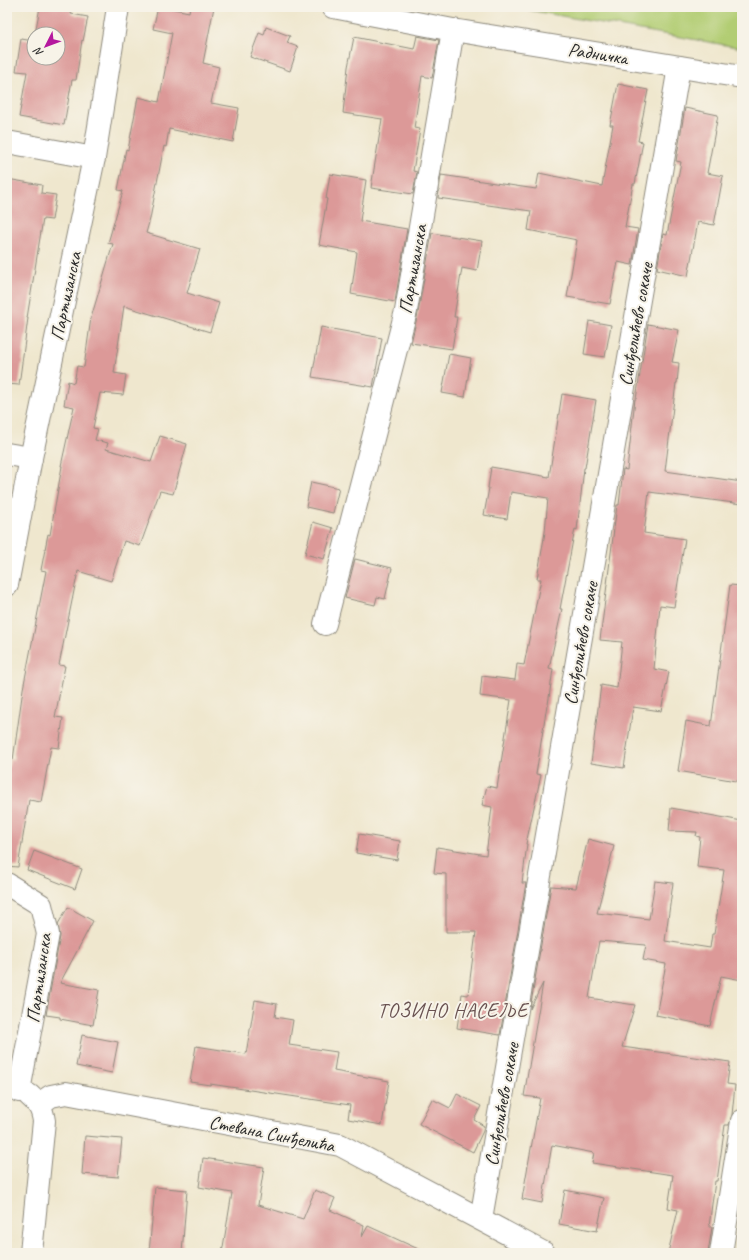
<svg xmlns="http://www.w3.org/2000/svg" width="749" height="1260" viewBox="0 0 749 1260" font-family="Caveat,sans-serif">
	<style>
		.green { fill: #b2cd73; stroke: #6e7c4f }
		.building { fill: #dc9998 }
		.lines { fill: none; stroke-linecap: round; stroke-linejoin: round }
		.minor-casing { stroke: #8d897c; stroke-width: 24 }
		.minor { stroke: #fff; stroke-width: 22 }
		.labels { text-anchor: middle; stroke-width: 4; stroke-linejoin: round; paint-order: stroke }
		.street-label { font-size: 19px; fill: #2b2b2b; stroke: #f7f3e8 }
		.neighbourhood-label { font-size: 20px; letter-spacing: 1px; fill: #695251; stroke: #f7f3e8 }
	</style>
	<rect width="100%" height="100%" fill="#f7f3e8"/>
	<filter id="ink" filterUnits="userSpaceOnUse"><feTurbulence type="fractalNoise" baseFrequency=".025" numOctaves="2"/><feDisplacementMap in="SourceGraphic" scale="8" xChannelSelector="R" yChannelSelector="G"/><feConvolveMatrix kernelMatrix="1 2 1 2 8 2 1 2 1" color-interpolation-filters="sRGB"/></filter>
	<filter id="wash" filterUnits="userSpaceOnUse"><feTurbulence type="fractalNoise" baseFrequency=".012" numOctaves="4" result="noise"/><feDisplacementMap in="SourceGraphic" scale="16" xChannelSelector="R" yChannelSelector="G"/><feGaussianBlur stdDeviation="0.9" result="paint"/><feColorMatrix in="noise" values="0 0 0 0 0 0 0 0 0 0 0 0 0 0 0 0 0 1.4 0 .05"/><feComposite in="paint" operator="in"/></filter>
	<g filter="url(#wash)">
		<rect width="100%" height="100%" fill="#efe7ce"/>
		<path class="green" d="M 511,7 L 742,7 L 742,48 Z"/>
		<g id="blocks">
			<g class="building">
				<path d="M 40,7 L 72,7 L 71,14 L 88,17 L 83,41 L 82,40 L 76,80 L 72,80 L 64,125 L 19,117 L 27,72 L 16,71 L 21,39 L 34,41 L 34,58 L 58,58 L 58,34 L 35,34 Z"/>
				<path d="M 158,7 L 164,7 L 189,12 L 190,7 L 214,7 L 203,63 L 219,67 L 211,103 L 239,108 L 233,142 L 169,129 L 166,147 L 164,146 L 150,219 L 146,233 L 200,249 L 187,293 L 219,303 L 210,332 L 124,306 L 114,373 L 126,375 L 123,395 L 100,393 L 93,428 L 98,429 L 95,440 L 108,443 L 106,449 L 151,462 L 160,436 L 187,444 L 173,494 L 160,491 L 140,546 L 124,541 L 111,581 L 78,571 L 59,665 L 65,666 L 55,717 L 63,718 L 59,748 L 51,747 L 41,802 L 29,800 L 18,867 L 7,866 L 7,775 L 10,759 L 13,760 L 23,689 L 46,571 L 41,570 L 48,534 L 50,535 L 62,466 L 61,466 L 74,407 L 64,405 L 68,381 L 74,383 L 77,366 L 84,367 L 91,318 L 113,244 L 108,243 L 123,191 L 118,190 L 126,149 L 128,150 L 138,97 L 159,102 L 172,33 L 153,29 Z"/>
				<path d="M 266,27 L 290,36 L 287,43 L 298,47 L 290,71 L 250,57 L 259,33 L 264,35 Z"/>
				<path d="M 417,36 L 439,40 L 432,78 L 422,76 L 414,128 L 420,129 L 413,171 L 417,172 L 413,194 L 371,188 L 382,119 L 343,113 L 348,67 L 354,37 L 414,49 Z"/>
				<path d="M 618,84 L 648,90 L 638,141 L 643,142 L 635,184 L 633,184 L 625,227 L 638,229 L 632,265 L 618,262 L 610,304 L 567,297 L 577,240 L 528,230 L 531,211 L 438,198 L 441,175 L 536,189 L 539,173 L 602,186 L 613,125 L 610,125 Z"/>
				<path d="M 685,108 L 718,115 L 707,173 L 723,176 L 714,225 L 698,222 L 688,276 L 657,269 L 663,234 L 667,235 L 681,162 L 676,161 Z"/>
				<path d="M 330,174 L 366,180 L 360,221 L 407,229 L 395,302 L 351,294 L 357,252 L 319,245 L 327,199 L 326,199 Z"/>
				<path d="M 7,179 L 42,185 L 41,193 L 56,195 L 52,220 L 43,219 L 27,318 L 28,318 L 19,385 L 7,384 Z"/>
				<path d="M 432,233 L 482,241 L 477,271 L 462,268 L 454,317 L 457,317 L 452,349 L 411,343 L 418,313 Z"/>
				<path d="M 589,321 L 611,325 L 605,357 L 584,354 Z"/>
				<path d="M 648,324 L 679,330 L 672,362 L 679,363 L 677,383 L 676,383 L 665,471 L 742,482 L 742,504 L 649,492 L 644,533 L 685,539 L 674,607 L 660,605 L 654,669 L 669,672 L 661,711 L 633,707 L 624,768 L 591,763 L 601,685 L 617,688 L 622,642 L 600,640 L 617,505 L 619,505 L 623,469 L 627,470 L 635,399 L 636,399 Z"/>
				<path d="M 321,327 L 382,338 L 373,387 L 312,377 Z"/>
				<path d="M 449,354 L 471,358 L 465,397 L 442,393 Z"/>
				<path d="M 562,394 L 596,400 L 585,468 L 584,468 L 577,530 L 575,529 L 560,609 L 562,609 L 549,668 L 553,669 L 548,705 L 547,705 L 536,774 L 541,775 L 526,844 L 527,844 L 522,883 L 526,883 L 500,1035 L 457,1028 L 462,994 L 468,995 L 476,932 L 446,932 L 446,874 L 434,873 L 437,847 L 486,855 L 492,807 L 482,805 L 487,786 L 497,788 L 511,700 L 480,696 L 482,676 L 515,680 L 517,664 L 524,665 L 541,579 L 537,579 L 545,532 L 548,498 L 511,492 L 507,519 L 484,515 L 489,488 L 488,488 L 491,467 L 549,477 Z"/>
				<path d="M 311,482 L 339,488 L 333,513 L 306,507 Z"/>
				<path d="M 313,522 L 333,528 L 324,559 L 305,554 Z"/>
				<path d="M 355,559 L 392,568 L 385,599 L 377,597 L 375,605 L 345,598 Z"/>
				<path d="M 730,585 L 742,586 L 742,782 L 678,771 L 686,721 L 711,726 Z"/>
				<path d="M 671,808 L 742,821 L 742,980 L 721,976 L 710,1026 L 656,1015 L 666,964 L 643,960 L 646,945 L 599,941 L 589,998 L 635,1005 L 622,1047 L 730,1062 L 727,1084 L 735,1085 L 732,1115 L 729,1125 L 725,1125 L 717,1181 L 715,1181 L 709,1227 L 712,1227 L 708,1253 L 668,1253 L 678,1210 L 668,1208 L 673,1175 L 592,1163 L 594,1153 L 552,1145 L 542,1203 L 522,1199 L 540,1098 L 524,1096 L 543,983 L 530,1009 L 551,886 L 576,888 L 588,839 L 614,846 L 597,913 L 649,919 L 655,881 L 673,883 L 665,941 L 710,948 L 712,934 L 714,934 L 724,870 L 697,867 L 700,837 L 696,836 L 697,832 L 669,831 Z"/>
				<path d="M 359,834 L 400,841 L 397,860 L 356,853 Z"/>
				<path d="M 34,851 L 82,869 L 75,889 L 27,870 Z"/>
				<path d="M 68,907 L 93,921 L 60,983 L 99,990 L 93,1025 L 60,1019 L 60,1017 L 46,1015 L 60,936 L 58,924 Z"/>
				<path d="M 255,1000 L 277,1004 L 275,1017 L 293,1020 L 289,1045 L 337,1052 L 334,1071 L 389,1081 L 382,1125 L 348,1119 L 350,1105 L 210,1084 L 210,1085 L 190,1082 L 196,1046 L 246,1054 Z"/>
				<path d="M 82,1035 L 118,1042 L 112,1073 L 76,1066 Z"/>
				<path d="M 457,1094 L 481,1106 L 474,1120 L 484,1126 L 483,1131 L 473,1152 L 419,1124 L 432,1099 L 450,1108 Z"/>
				<path d="M 85,1136 L 122,1139 L 118,1177 L 82,1174 Z"/>
				<path d="M 203,1158 L 264,1167 L 258,1205 L 303,1219 L 315,1190 L 335,1198 L 330,1210 L 364,1225 L 362,1237 L 368,1226 L 427,1253 L 222,1253 L 232,1193 L 199,1187 Z"/>
				<path d="M 155,1187 L 187,1190 L 182,1253 L 149,1253 Z"/>
				<path d="M 565,1190 L 604,1198 L 597,1231 L 559,1224 Z"/>
			</g>
		</g>
	</g>
	<g filter="url(#ink)">
		<use href="#blocks" fill-opacity="0" stroke="#8d897c" stroke-width="1"/>
		<g class="lines">
			<g class="minor-casing">
				<g id="minor">
					<path d="M 453,30 L 742,77"/>
					<path d="M 7,142 L 94,158"/>
					<path d="M 7,454 L 31,458"/>
					<path d="M 7,585 L 31,458 L 94,158 L 118,7"/>
					<path d="M 325,624 L 406,311 L 453,30 L 333,7"/>
					<path d="M 7,884 L 41,905 L 48,934 L 19,1091"/>
					<path d="M 29,1095 C 39,1104 42,1108 44,1121 L 31,1253"/>
					<path d="M 39,1104 L 51,1096 L 66,1093 L 340,1145 L 544,1253"/>
					<path d="M 481,1219 L 679,67"/>
					<path d="M 721,1253 L 742,1121"/>
				</g>
			</g>
			<use href="#minor" class="minor"/>
		</g>
	</g>
	<g class="labels">
		<g class="street-label">
			<text transform="translate(598 53) rotate(9)" y="7">Радничка</text>
			<text transform="translate(412 269) rotate(-80)" y="7">Партизанска</text>
			<text transform="translate(65 296) rotate(-78)" y="7">Партизанска</text>
			<text transform="translate(635 324) rotate(-80)" y="7">Синђелићево сокаче</text>
			<text transform="translate(580 643) rotate(-80)" y="7">Синђелићево сокаче</text>
			<text transform="translate(38 978) rotate(-82)" y="7">Партизанска</text>
			<text transform="translate(501 1104) rotate(-80)" y="7">Синђелићево сокаче</text>
			<text transform="translate(272 1133) rotate(11)" y="7">Стевана Синђелића</text>
		</g>
		<g class="neighbourhood-label">
			<text x="453" y="1017">ТОЗИНО НАСЕЉЕ</text>
		</g>
	</g>
	<rect width="749" height="1260" fill="none" stroke="#f7f3e8" stroke-width="24"/>
	<g transform="translate(46 46) rotate(228)"><circle r="19" fill="#f7f3e8" stroke="#a5a39c"/>
	<path d="M0-3L7 15L0 10L-7 15Z" fill="#b5179e"/>
	<text y="-6" font-size="11" font-weight="bold" text-anchor="middle" fill="#2b2b2b">N</text>
	</g>
</svg>
